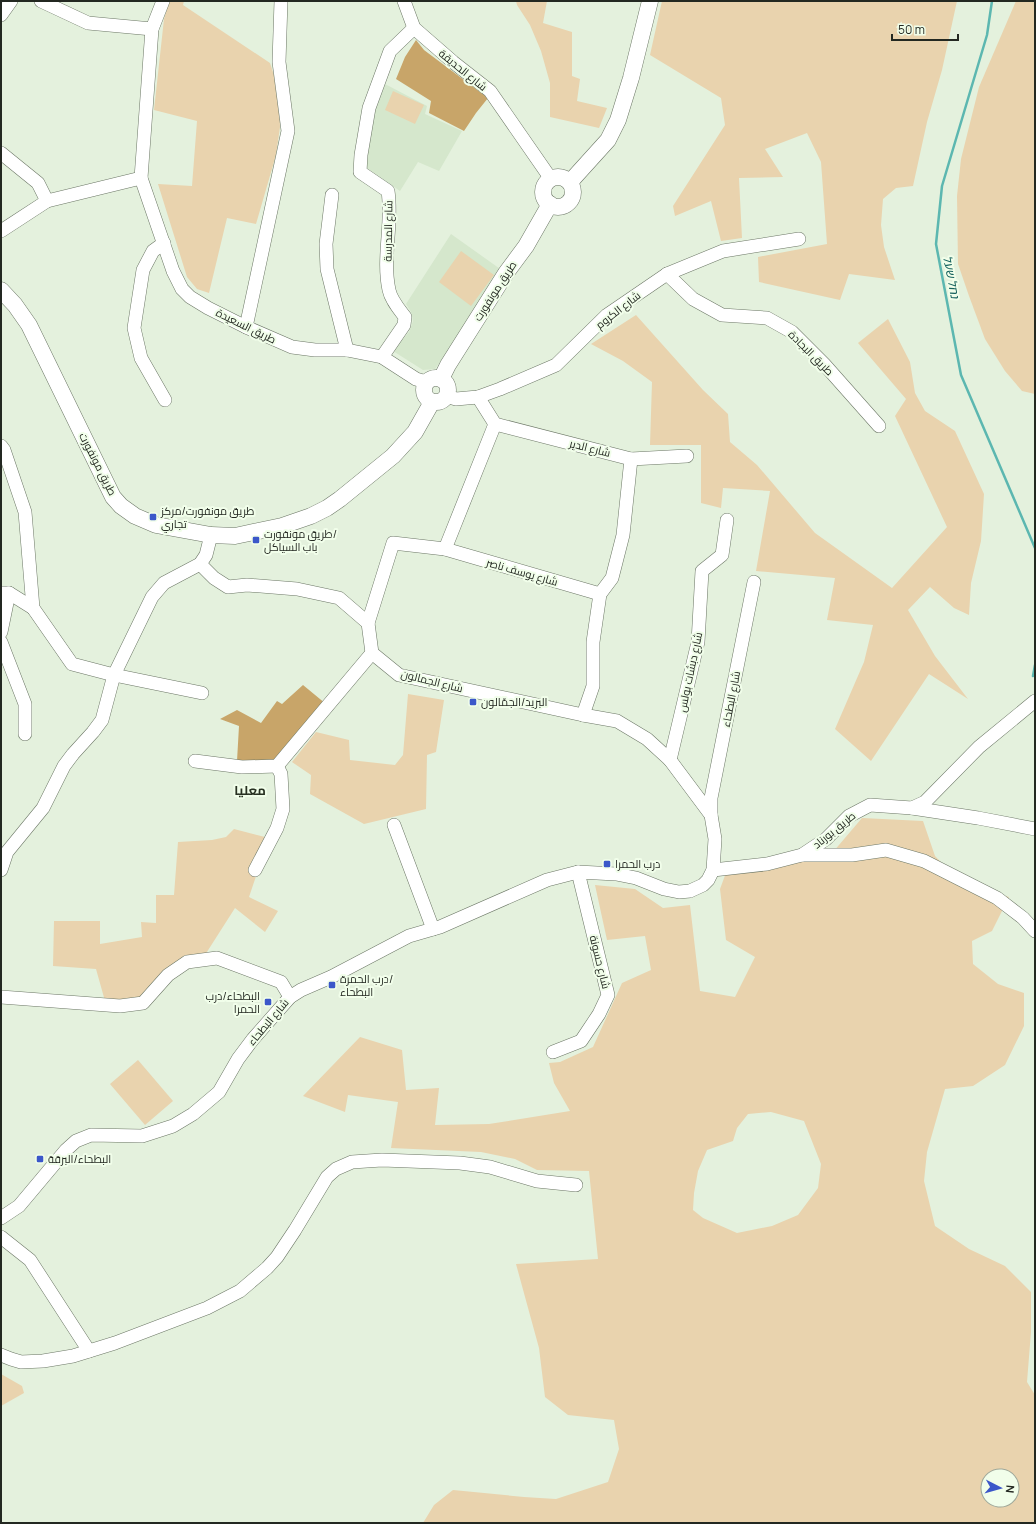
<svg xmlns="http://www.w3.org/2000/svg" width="1036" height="1524" viewBox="0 0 1036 1524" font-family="Manrope,Cairo,'Noto Sans Hebrew',sans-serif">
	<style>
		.built { fill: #d5e7cc }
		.green { fill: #e9d3ae; fill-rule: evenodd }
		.forest { fill: #c8a569 }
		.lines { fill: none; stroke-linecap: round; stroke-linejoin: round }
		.stream { stroke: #5cb7b0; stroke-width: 2.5 }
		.minor-casing { stroke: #6c7766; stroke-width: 14 }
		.major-casing { stroke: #6c7766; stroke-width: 17 }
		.minor { stroke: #fff; stroke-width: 13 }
		.major { stroke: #fff; stroke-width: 16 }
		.poi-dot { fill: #3b57c9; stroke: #f1feea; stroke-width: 1.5 }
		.labels { text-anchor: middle; stroke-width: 4; stroke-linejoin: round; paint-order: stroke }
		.street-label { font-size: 11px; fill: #232821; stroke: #f1feea }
		.poi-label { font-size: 11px; fill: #232821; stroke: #f1feea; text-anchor: start }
		.water-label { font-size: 12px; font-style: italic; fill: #15615c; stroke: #f1feea }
		.quarter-label { font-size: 13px; font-weight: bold; fill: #283122; stroke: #f1feea }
	</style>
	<rect width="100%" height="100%" fill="#e4f1dd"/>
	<g class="built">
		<path d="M 385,84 L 427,106 L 425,114 L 462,131 L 439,171 L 418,162 L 400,191 L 363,165 L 373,116 Z"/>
		<path d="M 451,234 L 503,271 L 435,369 L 423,370 L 393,351 L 409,332 L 413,321 L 411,312 L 406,304 Z"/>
	</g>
	<g class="green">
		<path d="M 169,1 L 184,1 L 183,5 L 270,63 L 279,90 L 280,127 L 276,155 L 256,224 L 227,218 L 209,293 L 197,289 L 187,277 L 158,184 L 192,186 L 197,121 L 154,110 L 164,19 Z"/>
		<path d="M 516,1 L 547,1 L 543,23 L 572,32 L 572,76 L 580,79 L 577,101 L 607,108 L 599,128 L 550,117 L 550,83 L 541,51 L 530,25 L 517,5 Z"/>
		<path d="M 662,1 L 957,1 L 942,70 L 927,122 L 913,186 L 896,188 L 883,199 L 881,225 L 884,247 L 895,280 L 849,274 L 840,300 L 759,282 L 758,257 L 827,244 L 821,162 L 807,133 L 765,149 L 783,177 L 739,178 L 742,238 L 721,241 L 711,201 L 675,216 L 673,206 L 725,125 L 721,98 L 650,55 Z"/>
		<path d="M 1016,1 L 1035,1 L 1035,394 L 1022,391 L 1005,371 L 985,339 L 969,296 L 958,264 L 957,196 L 961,159 L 979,87 Z"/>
		<path d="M 393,91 L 424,105 L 415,124 L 385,110 Z"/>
		<path d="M 461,251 L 494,275 L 471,306 L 439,282 Z"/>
		<path d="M 636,315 L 703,390 L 728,414 L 730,442 L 757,465 L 815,533 L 892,588 L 947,527 L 895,416 L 906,399 L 858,343 L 888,319 L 910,362 L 915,393 L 925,411 L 955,431 L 984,494 L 981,541 L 971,583 L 969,615 L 954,608 L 930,587 L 908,610 L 935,656 L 968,699 L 929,674 L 871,761 L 835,729 L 864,662 L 873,625 L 827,620 L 835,578 L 756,571 L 770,491 L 723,488 L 721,508 L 701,503 L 701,445 L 650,445 L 652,382 L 623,361 L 591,344 Z"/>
		<path d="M 408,694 L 444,700 L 436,752 L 427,755 L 426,809 L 364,824 L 310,794 L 311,775 L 292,762 L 316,732 L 349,740 L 350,760 L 395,765 L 403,755 Z"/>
		<path d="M 862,818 L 923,821 L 935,856 L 961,883 L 1009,897 L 992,931 L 972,941 L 973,964 L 998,984 L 1024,993 L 1024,1026 L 1005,1065 L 973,1086 L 945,1089 L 927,1152 L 924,1181 L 935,1226 L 969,1249 L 1005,1266 L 1031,1292 L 1031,1332 L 1027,1382 L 1035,1395 L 1035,1523 L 423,1523 L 434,1505 L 453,1490 L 524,1497 L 556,1499 L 608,1482 L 619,1449 L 614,1420 L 568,1415 L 545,1397 L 539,1348 L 516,1264 L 598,1259 L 589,1171 L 537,1170 L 515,1159 L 481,1152 L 391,1148 L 398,1102 L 348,1095 L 345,1112 L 303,1096 L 360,1037 L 402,1050 L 406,1090 L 439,1088 L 435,1125 L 489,1124 L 570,1111 L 554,1083 L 549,1063 L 560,1062 L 593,1047 L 622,983 L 651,970 L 645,936 L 607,940 L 595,885 L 635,889 L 663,908 L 690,905 L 700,991 L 735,997 L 755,957 L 726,940 L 720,889 L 727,870 L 833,852 ZM 771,1112 L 804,1121 L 821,1164 L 818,1188 L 798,1215 L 772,1226 L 737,1233 L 703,1218 L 693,1210 L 694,1193 L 698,1171 L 707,1150 L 733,1141 L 737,1128 L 748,1114 ZM 988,1476 L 1012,1476 L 1012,1500 L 988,1500 Z"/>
		<path d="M 234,829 L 269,838 L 249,897 L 278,911 L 265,932 L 235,908 L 205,955 L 173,966 L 153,982 L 140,997 L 126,1001 L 105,1001 L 96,969 L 53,966 L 54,921 L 100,921 L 100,944 L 142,937 L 141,922 L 156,923 L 156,895 L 174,895 L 178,842 L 212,840 L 226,837 Z"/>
		<path d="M 138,1060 L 173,1101 L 145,1125 L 110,1084 Z"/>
		<path d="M 1,1374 L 22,1386 L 24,1393 L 1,1406 Z"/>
	</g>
	<g class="forest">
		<path d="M 416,40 L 424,50 L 488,98 L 476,113 L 464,131 L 429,113 L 431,101 L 396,79 L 405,57 Z"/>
		<path d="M 303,685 L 326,704 L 277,762 L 237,761 L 239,726 L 220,719 L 237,710 L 261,723 L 277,701 L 282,704 Z"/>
	</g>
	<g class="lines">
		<g class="stream">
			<path d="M 992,1 L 987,35 L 942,186 L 936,244 L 961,375 L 1035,548"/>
			<path d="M 1033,676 L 1035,665"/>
		</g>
		<g class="minor-casing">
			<g id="minor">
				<path d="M 41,1 L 88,23 L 152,29"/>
				<path d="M 163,1 L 152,29 L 141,178 L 173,271 L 182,289 L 190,297 L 208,308 L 246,327 L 292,347 L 315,350 L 347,350 L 382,357 L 416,379 L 426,382"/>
				<path d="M 404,1 L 414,28 L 453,62 L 490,91 L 551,179"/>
				<path d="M 1,15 L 11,1"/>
				<path d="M 1,153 L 38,183 L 47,201"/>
				<path d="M 332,195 L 326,244 L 327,269 L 347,350"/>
				<path d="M 1,231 L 47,201 L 141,178"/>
				<path d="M 164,243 L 153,251 L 143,270 L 134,328 L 141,358 L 165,400"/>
				<path d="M 667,274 L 693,299 L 722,315 L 767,318 L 792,332 L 824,364 L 879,426"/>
				<path d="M 246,327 L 288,131 L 279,62 L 281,1"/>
				<path d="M 382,357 L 404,325 L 405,317 C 399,309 391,300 389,290 C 382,257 393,224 388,191 L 360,172 L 361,155 L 369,108 L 390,51 L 414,28"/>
				<path d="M 446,396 L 456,399 L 478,397 L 500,389 L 556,365 L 607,315 L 667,274 L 723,251 L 799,239"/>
				<path d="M 478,397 L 495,424 L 631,459 L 687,456"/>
				<path d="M 1,446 L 4,450 L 25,512 L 33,608 L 72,664 L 114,675 L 202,693"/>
				<path d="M 445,549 L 495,424"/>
				<path d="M 1,593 L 9,593 L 33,608"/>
				<path d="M 368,623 L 393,543 L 445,549 L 600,594"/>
				<path d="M 1,632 L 9,593"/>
				<path d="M 1,642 L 25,704 L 25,734"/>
				<path d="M 583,715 L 593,686 L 593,642 L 600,594 L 612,578 L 623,535 L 631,459"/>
				<path d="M 670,760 L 698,642 L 702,571 L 722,555 L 727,520"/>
				<path d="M 195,761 L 242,767 L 277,766 L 372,653"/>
				<path d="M 912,808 L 978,818 L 1035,829"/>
				<path d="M 711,815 L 711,798 L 754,582"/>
				<path d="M 394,825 L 433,929"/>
				<path d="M 802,855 L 852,855 L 886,850 L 924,861 L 997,898 L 1023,918 L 1035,931"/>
				<path d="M 1,870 L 7,852 L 43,808 L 64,766 L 73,754 L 93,732 L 102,720 L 114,675 L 152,597 L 164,583 L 200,564 L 206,555 L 211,535"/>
				<path d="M 255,870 L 277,828 L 283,809 L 281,774 L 277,766"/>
				<path d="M 713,870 L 767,864 L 802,855 L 826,839 L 849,816 L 870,805 L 912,808 L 925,802 L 979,747 L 1035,701"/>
				<path d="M 1,997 L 120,1006 L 143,1003 L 168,975 L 187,962 L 217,958 L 281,982 L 290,997"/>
				<path d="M 553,1052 L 581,1041 L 599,1014 L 608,995 L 578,872"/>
				<path d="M 1,1218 L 19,1206 L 66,1150 L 76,1141 L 91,1135 L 142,1136 L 173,1126 L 193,1114 L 219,1092 L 238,1059 L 253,1039 L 290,997 L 301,990 L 331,977 L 409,936 L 440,927 L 547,880 L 578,872 L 616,874 L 636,878 L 664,889 L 679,892 L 690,891 L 703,885 L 708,880 L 713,870 L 715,839 L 711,815 L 670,760 L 647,739 L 617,721 L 583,715 L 399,675 L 372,653 L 368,623 L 339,598 L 297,589 L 247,585 L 228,587 L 214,578 L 200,564"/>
				<path d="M 1,1237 L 30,1260 L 89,1351"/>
				<path d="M 1,1355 L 11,1359 L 21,1362 L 43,1361 L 73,1356 L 115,1343 L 207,1308 L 240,1291 L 267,1268 L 277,1257 L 295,1230 L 327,1177 L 336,1169 L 352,1162 L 382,1160 L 460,1163 L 490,1167 L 537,1181 L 576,1185"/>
			</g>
		</g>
		<g class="major-casing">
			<g id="major">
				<circle cx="558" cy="192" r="15"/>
				<path d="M 570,182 L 608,140 L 618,120 L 631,78 L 650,1"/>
				<path d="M 1,290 L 15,305 L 29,325 L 113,497 L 121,506 L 135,516 L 156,525 L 211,535 L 235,536 L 282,526 L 311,516 L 327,508 L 340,499 L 393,456 L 415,432 L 432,402"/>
				<circle cx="436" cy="390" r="12"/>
				<path d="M 441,379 L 448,365 L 506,273 L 526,246 L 550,204"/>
			</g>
		</g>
		<use href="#minor" class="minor"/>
		<use href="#major" class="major"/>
	</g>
	<g class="poi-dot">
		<rect x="149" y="513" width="8" height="8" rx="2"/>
		<rect x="252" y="536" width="8" height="8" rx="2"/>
		<rect x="469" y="698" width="8" height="8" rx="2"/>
		<rect x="603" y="860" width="8" height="8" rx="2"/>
		<rect x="328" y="981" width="8" height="8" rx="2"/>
		<rect x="264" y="998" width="8" height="8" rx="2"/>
		<rect x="36" y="1155" width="8" height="8" rx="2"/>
	</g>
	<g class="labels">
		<g class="street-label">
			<text transform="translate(463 70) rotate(39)" y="4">شارع الحديقة</text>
			<text transform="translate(388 231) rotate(-89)" y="4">شارع المدرسة</text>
			<text transform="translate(495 291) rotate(-57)" y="4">طريق مونفورت</text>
			<text transform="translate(618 310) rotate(-38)" y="4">شارع الكروم</text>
			<text transform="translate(246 326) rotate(26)" y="4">طريق السعيدة</text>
			<text transform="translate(811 353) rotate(45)" y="4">طريق البجادة</text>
			<text transform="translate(590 448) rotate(14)" y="4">شارع الدير</text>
			<text transform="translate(98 464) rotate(63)" y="4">طريق مونفورت</text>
			<text transform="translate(522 572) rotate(16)" y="4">شارع يوسف ناصر</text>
			<text transform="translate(690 672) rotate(-78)" y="4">شارع دبشات بولس</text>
			<text transform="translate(432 681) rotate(14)" y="4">شارع الجمالون</text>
			<text transform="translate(731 699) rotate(-79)" y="4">شارع البطحاء</text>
			<text transform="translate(834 830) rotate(-39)" y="4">طريق بورناد</text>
			<text transform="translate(600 962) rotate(76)" y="4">شارع حسونة</text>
			<text transform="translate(268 1022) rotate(-50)" y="4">شارع البطحاء</text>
		</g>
		<g class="poi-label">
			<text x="161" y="515">طريق مونفورت/مركز<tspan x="161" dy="13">تجاري</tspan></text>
			<text x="264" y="538">طريق مونفورت/<tspan x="264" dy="13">باب السياكل</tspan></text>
			<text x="481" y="706">البريد/الجمّالون</text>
			<text x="615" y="868">درب الحمرا</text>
			<text x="340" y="983">درب الحمرة/<tspan x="340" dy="13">البطحاء</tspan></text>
			<text x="260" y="1000" text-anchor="end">البطحاء/درب<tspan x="260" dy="13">الحمرا</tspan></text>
			<text x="48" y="1163">البطحاء/البرقة</text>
		</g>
		<g class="water-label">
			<text transform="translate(951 277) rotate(79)" y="4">נחל שעל</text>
		</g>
		<g class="quarter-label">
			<text x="250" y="795">معليا</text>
		</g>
	</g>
	<rect width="1036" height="1524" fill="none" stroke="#232821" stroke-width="4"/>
	<g transform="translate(1000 1488) rotate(96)"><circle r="19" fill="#f1feea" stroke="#9fa89a"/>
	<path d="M0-3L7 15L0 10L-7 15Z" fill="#3b57c9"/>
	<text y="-6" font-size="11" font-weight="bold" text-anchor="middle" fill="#232821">N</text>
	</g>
	<path d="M892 34v6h66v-6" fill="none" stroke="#232821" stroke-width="2"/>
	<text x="898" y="34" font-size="12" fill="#232821" stroke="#f1feea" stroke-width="3" paint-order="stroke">50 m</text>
</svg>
